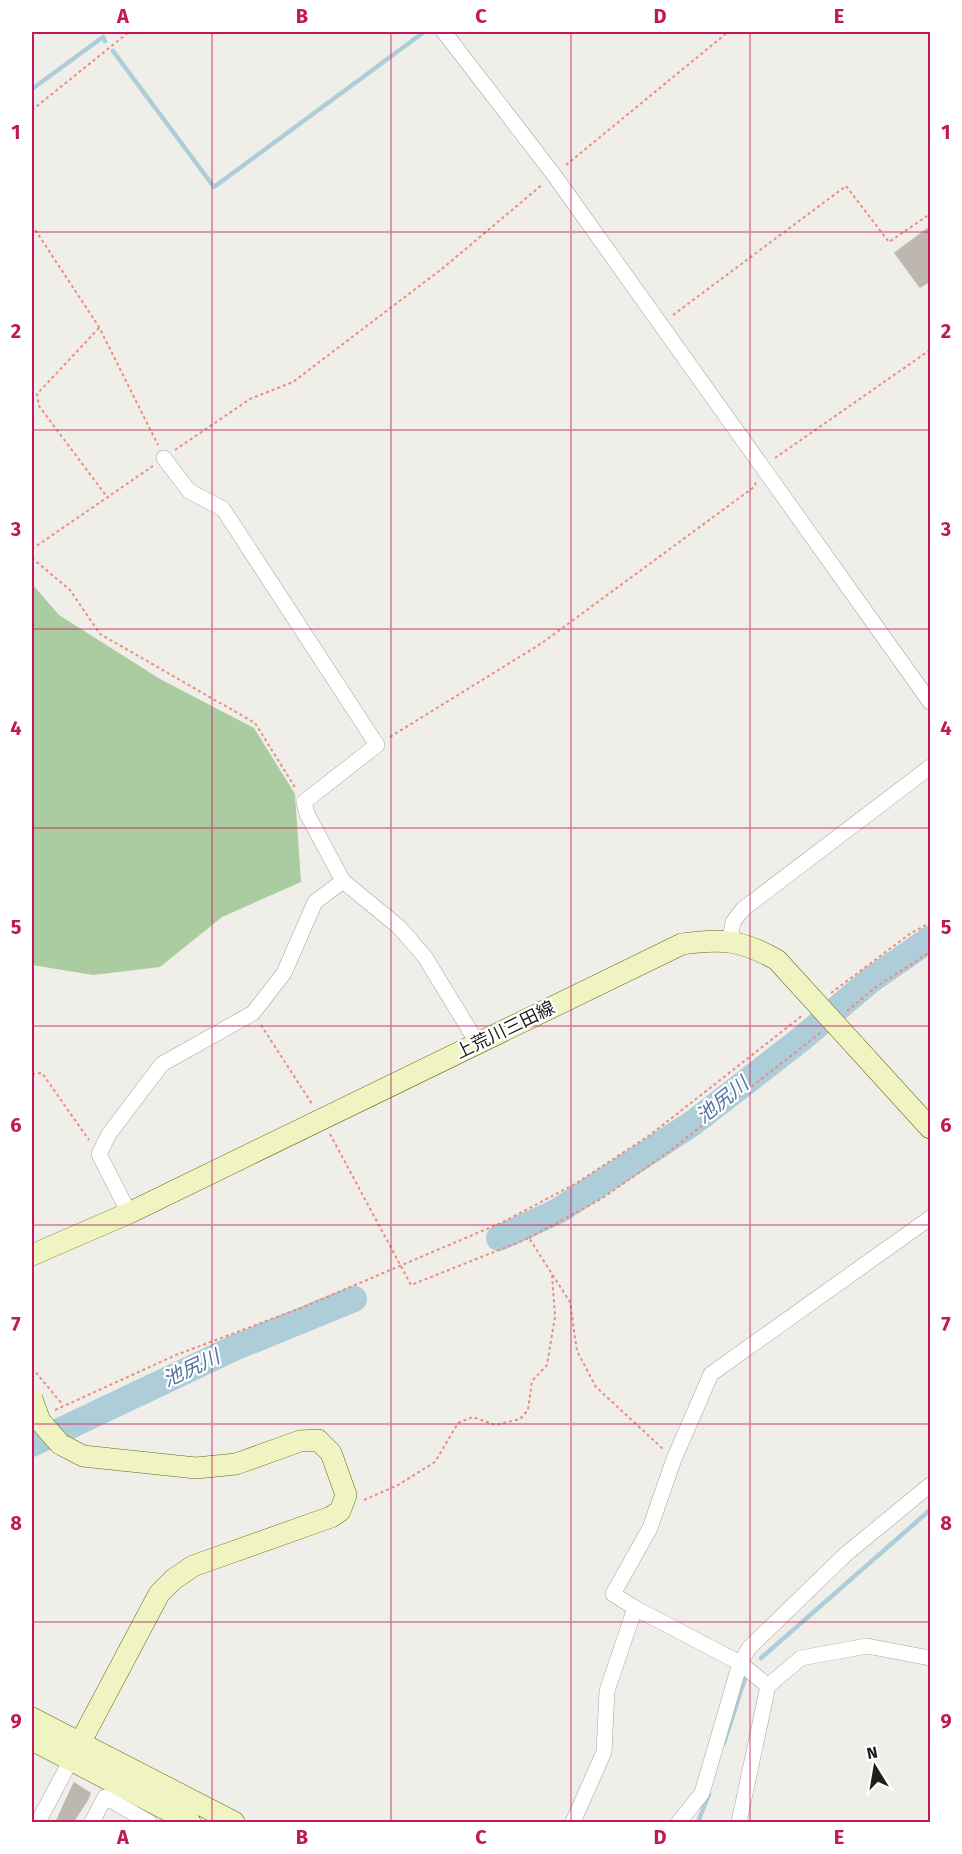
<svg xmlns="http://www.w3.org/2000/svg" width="962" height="1854" viewBox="0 0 962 1854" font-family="'Fira Sans','Noto Sans JP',sans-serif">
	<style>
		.forest { fill: #abcba1 }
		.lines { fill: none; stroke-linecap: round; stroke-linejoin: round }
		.stream { stroke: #adcdd9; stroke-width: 4.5 }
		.river { stroke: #adcdd9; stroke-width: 26 }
		.building { fill: #bdb6b1; stroke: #c0b6ac; stroke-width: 1.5 }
		.street-casing { stroke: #a4a4a4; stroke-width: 16 }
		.secondary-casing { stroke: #606e10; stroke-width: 22 }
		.path { stroke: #ec8d7d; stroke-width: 2; stroke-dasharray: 3 3; stroke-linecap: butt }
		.street { stroke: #fff; stroke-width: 15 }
		.secondary { stroke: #eff4c2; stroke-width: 21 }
		.secondary-bridge-casing { stroke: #606e10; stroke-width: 22; stroke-linecap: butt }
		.secondary-bridge { stroke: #eff4c2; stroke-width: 21 }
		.grid { fill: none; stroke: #c2185b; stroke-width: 1.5; stroke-opacity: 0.55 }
		.labels { text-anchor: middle; stroke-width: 4.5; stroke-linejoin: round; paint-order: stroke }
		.street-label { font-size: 18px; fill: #202020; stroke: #fff }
		.water-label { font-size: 20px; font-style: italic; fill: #5375a0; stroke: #fff }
		.neatline { fill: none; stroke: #c2185b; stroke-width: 2 }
		.grid-label { font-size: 20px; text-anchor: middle; font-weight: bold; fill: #c2185b }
	</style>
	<rect width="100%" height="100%" fill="#f0eee8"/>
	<path class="forest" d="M 32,584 L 59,615 L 160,679 L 254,728 L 295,794 L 301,882 L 222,917 L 160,967 L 93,975 L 32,965 Z"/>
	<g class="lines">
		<g class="stream">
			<path d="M 113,51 L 214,187 L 424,32"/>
			<path d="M 32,89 L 103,37 L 105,41"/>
			<path d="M 761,1658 L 930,1510"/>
			<path d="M 724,1743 L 745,1678"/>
			<path d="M 698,1822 L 709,1794"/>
		</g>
		<g class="river">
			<path d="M 499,1238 L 558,1211 L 693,1123 L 800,1040 L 871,980 L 930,939"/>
			<path d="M 32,1444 L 234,1348 L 354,1299"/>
		</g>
	</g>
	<g class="building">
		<path d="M 930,227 L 930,281 L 920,287 L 895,253 Z"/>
		<path d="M 74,1783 L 90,1793 L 88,1799 L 73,1822 L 56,1822 Z"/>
	</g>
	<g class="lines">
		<g class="street-casing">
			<g id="street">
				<path d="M 444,32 L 554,175 L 930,702"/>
				<path d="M 164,458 L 189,491 L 223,509 L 377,745 L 304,802 L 307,814 L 343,881 L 399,927 L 425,957 L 478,1044"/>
				<path d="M 730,940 L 733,922 L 743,909 L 930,767"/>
				<path d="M 129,1213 L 99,1154 L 109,1134 L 162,1064 L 253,1013 L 284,973 L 315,902 L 343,881"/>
				<path d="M 635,1608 L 740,1663 L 768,1686"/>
				<path d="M 38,1822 L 71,1760"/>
				<path d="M 92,1822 L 105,1797 L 149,1822"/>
				<path d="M 573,1822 L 604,1752 L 607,1691 L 635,1608 L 613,1594 L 650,1528 L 674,1459 L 711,1374 L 930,1218"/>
				<path d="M 679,1822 L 702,1793 L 740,1663 L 749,1648 L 846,1554 L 930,1485"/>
				<path d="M 739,1822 L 768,1686 L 801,1658 L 867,1646 L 930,1658"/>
			</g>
		</g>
		<g class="secondary-casing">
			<g id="secondary">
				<path d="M 32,1255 L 129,1213 L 682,944 C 721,938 742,940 777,960 L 930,1128"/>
				<path d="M 60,1444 L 83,1456 L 196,1468 L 236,1464 L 300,1441 L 318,1440 L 331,1453 L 346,1495 L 340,1511 L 331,1517 L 193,1566 L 174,1579 L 159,1594 L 71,1760"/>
				<path d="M 32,1718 L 234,1822"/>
				<path d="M 32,1740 L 190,1822"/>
			</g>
		</g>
		<g class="path">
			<path d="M 32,110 L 129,32"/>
			<path d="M 566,165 L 728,32"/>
			<path d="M 32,225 L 99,327 L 158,445"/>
			<path d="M 673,315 L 846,186 L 889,242 L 930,214"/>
			<path d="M 99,328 L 37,394 L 39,406 L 107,497"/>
			<path d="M 175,450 L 250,399 L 293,382 L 443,268 L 543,184"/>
			<path d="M 775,458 L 930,350"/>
			<path d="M 32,549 L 153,466"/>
			<path d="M 32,558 L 70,590 L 100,634 L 255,723 L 296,789"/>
			<path d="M 390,737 L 542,643 L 754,487 L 756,482"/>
			<path d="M 831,993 L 911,933 L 930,923"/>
			<path d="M 847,1011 L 876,987 L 930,952"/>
			<path d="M 261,1025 L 312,1104"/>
			<path d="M 32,1074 L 42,1073 L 89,1140"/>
			<path d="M 330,1134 L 411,1285 L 529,1238 L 570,1302 L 577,1351 L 596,1387 L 663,1449"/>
			<path d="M 529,1238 L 601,1199 L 666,1154 L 820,1033"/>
			<path d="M 32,1368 L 63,1405"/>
			<path d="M 55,1410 L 176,1355 L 301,1308 L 503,1222 L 575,1184 L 650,1135 L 803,1015"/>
			<path d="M 364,1500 L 398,1485 L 435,1462 L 458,1423 L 473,1417 L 495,1425 L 520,1419 L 528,1410 L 532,1381 L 547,1365 L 555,1317 L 552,1275"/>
		</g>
		<use href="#street" class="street"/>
		<use href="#secondary" class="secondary"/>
		<g class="secondary-bridge-casing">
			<path id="secondary-bridge" d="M 32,1399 L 40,1421 L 60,1444"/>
		</g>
		<use href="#secondary-bridge" class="secondary-bridge"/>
	</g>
	<path class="grid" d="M 212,32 L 212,1822M 391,32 L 391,1822M 571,32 L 571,1822M 750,32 L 750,1822M 32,232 L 930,232M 32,430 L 930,430M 32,629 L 930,629M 32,828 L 930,828M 32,1026 L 930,1026M 32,1225 L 930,1225M 32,1424 L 930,1424M 32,1622 L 930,1622"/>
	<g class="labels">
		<g class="street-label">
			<text transform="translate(505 1030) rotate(-26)" y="6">上荒川三田線</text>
		</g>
		<g class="water-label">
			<text transform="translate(722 1100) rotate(-39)" y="7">池尻川</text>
			<text transform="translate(191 1368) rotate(-25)" y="7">池尻川</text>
		</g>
	</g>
	<rect width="962" height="1854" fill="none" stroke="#ffffff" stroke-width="66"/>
	<g transform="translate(875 1767) rotate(349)" stroke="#ffffff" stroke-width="4.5" paint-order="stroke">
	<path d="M0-4.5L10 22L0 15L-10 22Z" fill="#202020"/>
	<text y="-9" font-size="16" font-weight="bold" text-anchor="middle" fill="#202020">N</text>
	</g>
	<rect x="33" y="33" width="896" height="1788" class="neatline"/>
	<g class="grid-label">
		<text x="123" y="23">A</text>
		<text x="302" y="23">B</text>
		<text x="481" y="23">C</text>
		<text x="660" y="23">D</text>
		<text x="839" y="23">E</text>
		<text x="16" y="139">1</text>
		<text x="946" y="139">1</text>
		<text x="16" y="338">2</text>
		<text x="946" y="338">2</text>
		<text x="16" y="536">3</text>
		<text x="946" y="536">3</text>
		<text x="16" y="735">4</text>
		<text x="946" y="735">4</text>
		<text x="16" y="934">5</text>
		<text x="946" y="934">5</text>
		<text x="16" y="1132">6</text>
		<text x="946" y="1132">6</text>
		<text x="16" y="1331">7</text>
		<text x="946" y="1331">7</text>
		<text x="16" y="1530">8</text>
		<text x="946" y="1530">8</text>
		<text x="16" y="1728">9</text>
		<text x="946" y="1728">9</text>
		<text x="123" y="1844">A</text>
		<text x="302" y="1844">B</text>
		<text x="481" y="1844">C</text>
		<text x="660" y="1844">D</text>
		<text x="839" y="1844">E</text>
	</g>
</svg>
